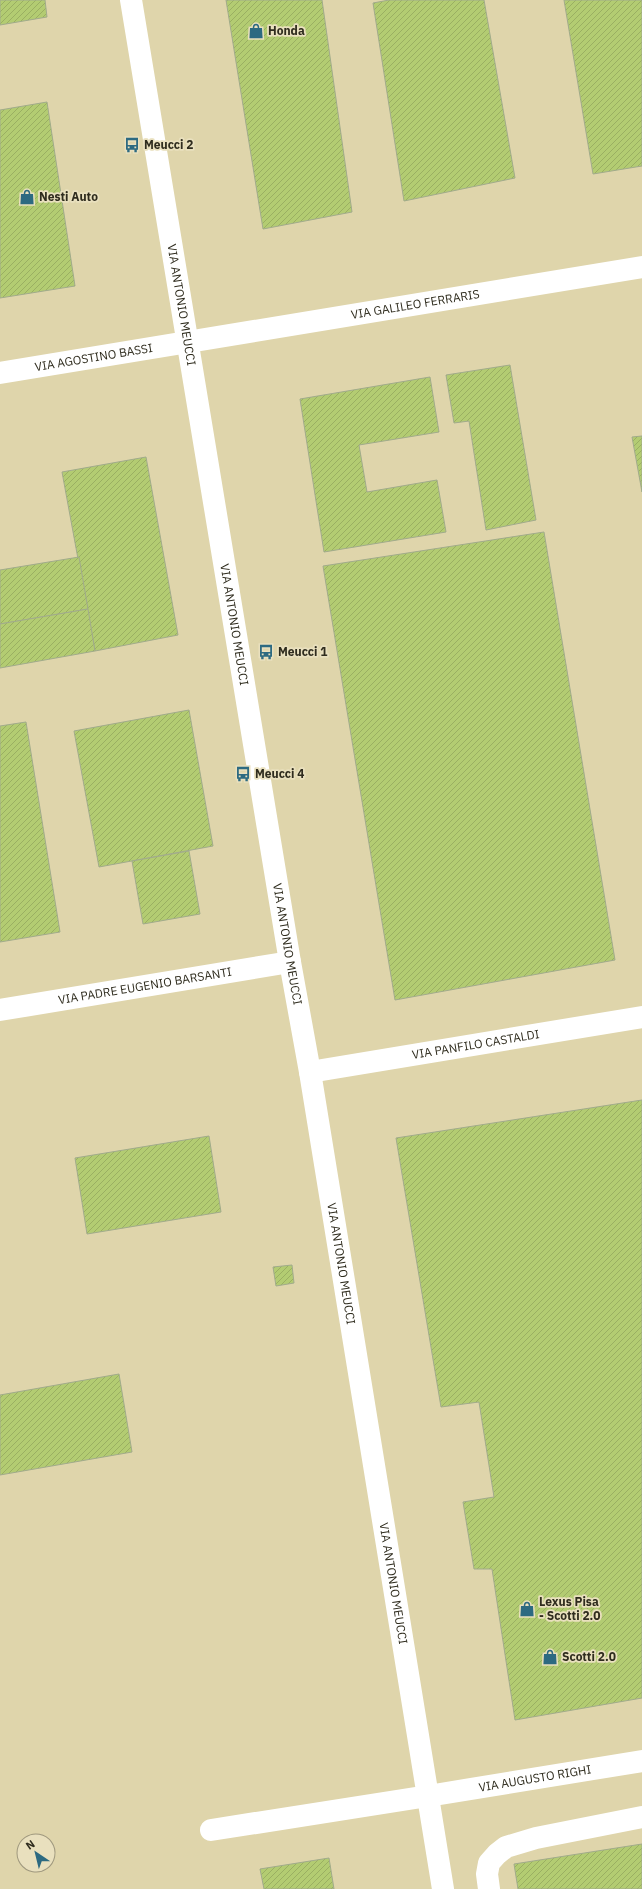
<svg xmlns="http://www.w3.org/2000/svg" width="642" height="1889" viewBox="0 0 642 1889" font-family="'IBM Plex Sans',sans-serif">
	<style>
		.built { fill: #dfd5ab; fill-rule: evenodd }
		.building { fill: url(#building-hatch); stroke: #a1ab8b }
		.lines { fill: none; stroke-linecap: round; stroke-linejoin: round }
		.minor { stroke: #fff; stroke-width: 22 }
		.labels { text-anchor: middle; stroke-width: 3.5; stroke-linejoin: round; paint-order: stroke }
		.poi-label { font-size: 12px; font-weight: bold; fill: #2f2c1e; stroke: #e9e0be; text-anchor: start }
		.street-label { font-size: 12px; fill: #2f2c1e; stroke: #e9e0be }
	</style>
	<defs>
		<pattern id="building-hatch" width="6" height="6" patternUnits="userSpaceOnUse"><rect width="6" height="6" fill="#b3cc72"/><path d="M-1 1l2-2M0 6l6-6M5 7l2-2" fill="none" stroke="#9aaf62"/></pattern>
	</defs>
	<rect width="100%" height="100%" fill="#e9e0be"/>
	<path class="built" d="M 0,0 L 642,0 L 642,1889 L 0,1889 ZM 24,1841 L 48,1841 L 48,1865 L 24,1865 Z"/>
	<g class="building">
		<path d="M 0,0 L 45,0 L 47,17 L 0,25 Z"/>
		<path d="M 226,0 L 322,0 L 352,212 L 263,229 Z"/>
		<path d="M 389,0 L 484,0 L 515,178 L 404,201 L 373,3 Z"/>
		<path d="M 564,0 L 642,0 L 642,166 L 593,174 Z"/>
		<path d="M 47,102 L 75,286 L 0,298 L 0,110 Z"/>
		<path d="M 510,365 L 536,520 L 486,530 L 469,421 L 454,423 L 446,375 Z"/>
		<path d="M 430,377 L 439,432 L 359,445 L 367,492 L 437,480 L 446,532 L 324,552 L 300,399 Z"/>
		<path d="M 642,436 L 642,492 L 632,437 Z"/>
		<path d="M 146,457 L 178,635 L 95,651 L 62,472 Z"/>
		<path d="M 544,532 L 615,960 L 395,1000 L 323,566 Z"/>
		<path d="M 79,557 L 88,609 L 0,624 L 0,570 Z"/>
		<path d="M 88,609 L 95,651 L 0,668 L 0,624 Z"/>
		<path d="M 189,710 L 213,846 L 99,867 L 74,731 Z"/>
		<path d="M 26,722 L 60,932 L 0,942 L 0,726 Z"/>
		<path d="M 189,851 L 200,914 L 143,924 L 132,861 Z"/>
		<path d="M 642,1100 L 642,1698 L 515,1720 L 492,1569 L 474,1569 L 463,1502 L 494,1497 L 479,1402 L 441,1407 L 396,1138 Z"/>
		<path d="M 209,1136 L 221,1212 L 87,1234 L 75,1158 Z"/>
		<path d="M 292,1265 L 294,1283 L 276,1286 L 273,1267 Z"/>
		<path d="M 119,1374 L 132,1452 L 0,1475 L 0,1395 Z"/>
		<path d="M 642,1844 L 642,1889 L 518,1889 L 514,1864 Z"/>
		<path d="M 329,1858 L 334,1889 L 264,1889 L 260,1869 Z"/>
	</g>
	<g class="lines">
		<g class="minor">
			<path id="s1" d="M 131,0 L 290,962 L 310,1072 L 443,1889"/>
			<path id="s2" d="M 0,373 L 642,267"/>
			<path id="s3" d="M 0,1010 L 290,962"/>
			<path id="s4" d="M 310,1072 L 642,1017"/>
			<path id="s5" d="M 211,1830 L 428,1796 L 642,1761"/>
			<path d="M 489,1889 L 487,1874 L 489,1863 L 497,1854 L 506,1847 L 536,1838 L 642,1817"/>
		</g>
	</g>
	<defs>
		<g id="shop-bare" transform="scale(1.2)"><path d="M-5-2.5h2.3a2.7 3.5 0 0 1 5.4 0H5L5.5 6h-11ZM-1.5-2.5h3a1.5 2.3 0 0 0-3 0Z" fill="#2d6a81" stroke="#e9e0be" stroke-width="2.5" paint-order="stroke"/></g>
		<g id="bus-bare" transform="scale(1.2)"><path d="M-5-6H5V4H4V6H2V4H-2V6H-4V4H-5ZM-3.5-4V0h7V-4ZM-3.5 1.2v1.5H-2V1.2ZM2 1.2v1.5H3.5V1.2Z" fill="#2d6a81" stroke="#e9e0be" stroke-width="2.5" paint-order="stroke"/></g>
	</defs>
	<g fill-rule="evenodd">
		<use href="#shop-bare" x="256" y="31"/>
		<use href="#bus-bare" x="132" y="145"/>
		<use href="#shop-bare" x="27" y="197"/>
		<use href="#bus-bare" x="266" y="652"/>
		<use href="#bus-bare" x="243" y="774"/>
		<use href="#shop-bare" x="527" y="1609"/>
		<use href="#shop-bare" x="550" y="1657"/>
	</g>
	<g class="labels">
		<g class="poi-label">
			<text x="268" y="35">Honda</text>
			<text x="144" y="149">Meucci 2</text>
			<text x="39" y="201">Nesti Auto</text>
			<text x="278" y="656">Meucci 1</text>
			<text x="255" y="778">Meucci 4</text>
			<text x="539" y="1606">Lexus Pisa<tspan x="539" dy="14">- Scotti 2.0</tspan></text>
			<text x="562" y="1661">Scotti 2.0</text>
		</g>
		<g class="street-label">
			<text dy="4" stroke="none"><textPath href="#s1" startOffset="309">VIA ANTONIO MEUCCI</textPath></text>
			<text dy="4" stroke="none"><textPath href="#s2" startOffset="421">VIA GALILEO FERRARIS</textPath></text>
			<text dy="4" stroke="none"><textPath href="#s2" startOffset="95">VIA AGOSTINO BASSI</textPath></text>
			<text dy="4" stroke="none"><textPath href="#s1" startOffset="633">VIA ANTONIO MEUCCI</textPath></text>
			<text dy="4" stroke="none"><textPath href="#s1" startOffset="957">VIA ANTONIO MEUCCI</textPath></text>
			<text dy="4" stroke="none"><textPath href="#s3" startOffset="147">VIA PADRE EUGENIO BARSANTI</textPath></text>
			<text dy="4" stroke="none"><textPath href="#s4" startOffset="168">VIA PANFILO CASTALDI</textPath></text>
			<text dy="4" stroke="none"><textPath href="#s1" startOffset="1281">VIA ANTONIO MEUCCI</textPath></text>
			<text dy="4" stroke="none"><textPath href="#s1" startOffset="1605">VIA ANTONIO MEUCCI</textPath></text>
			<text dy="4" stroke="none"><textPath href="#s5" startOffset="328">VIA AUGUSTO RIGHI</textPath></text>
		</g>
	</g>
	<g transform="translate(36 1853) rotate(325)"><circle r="19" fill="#e9e0be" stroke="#9f987e"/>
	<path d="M0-3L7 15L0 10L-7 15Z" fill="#2d6a81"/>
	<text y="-6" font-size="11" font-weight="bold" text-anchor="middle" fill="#2f2c1e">N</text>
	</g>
</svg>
